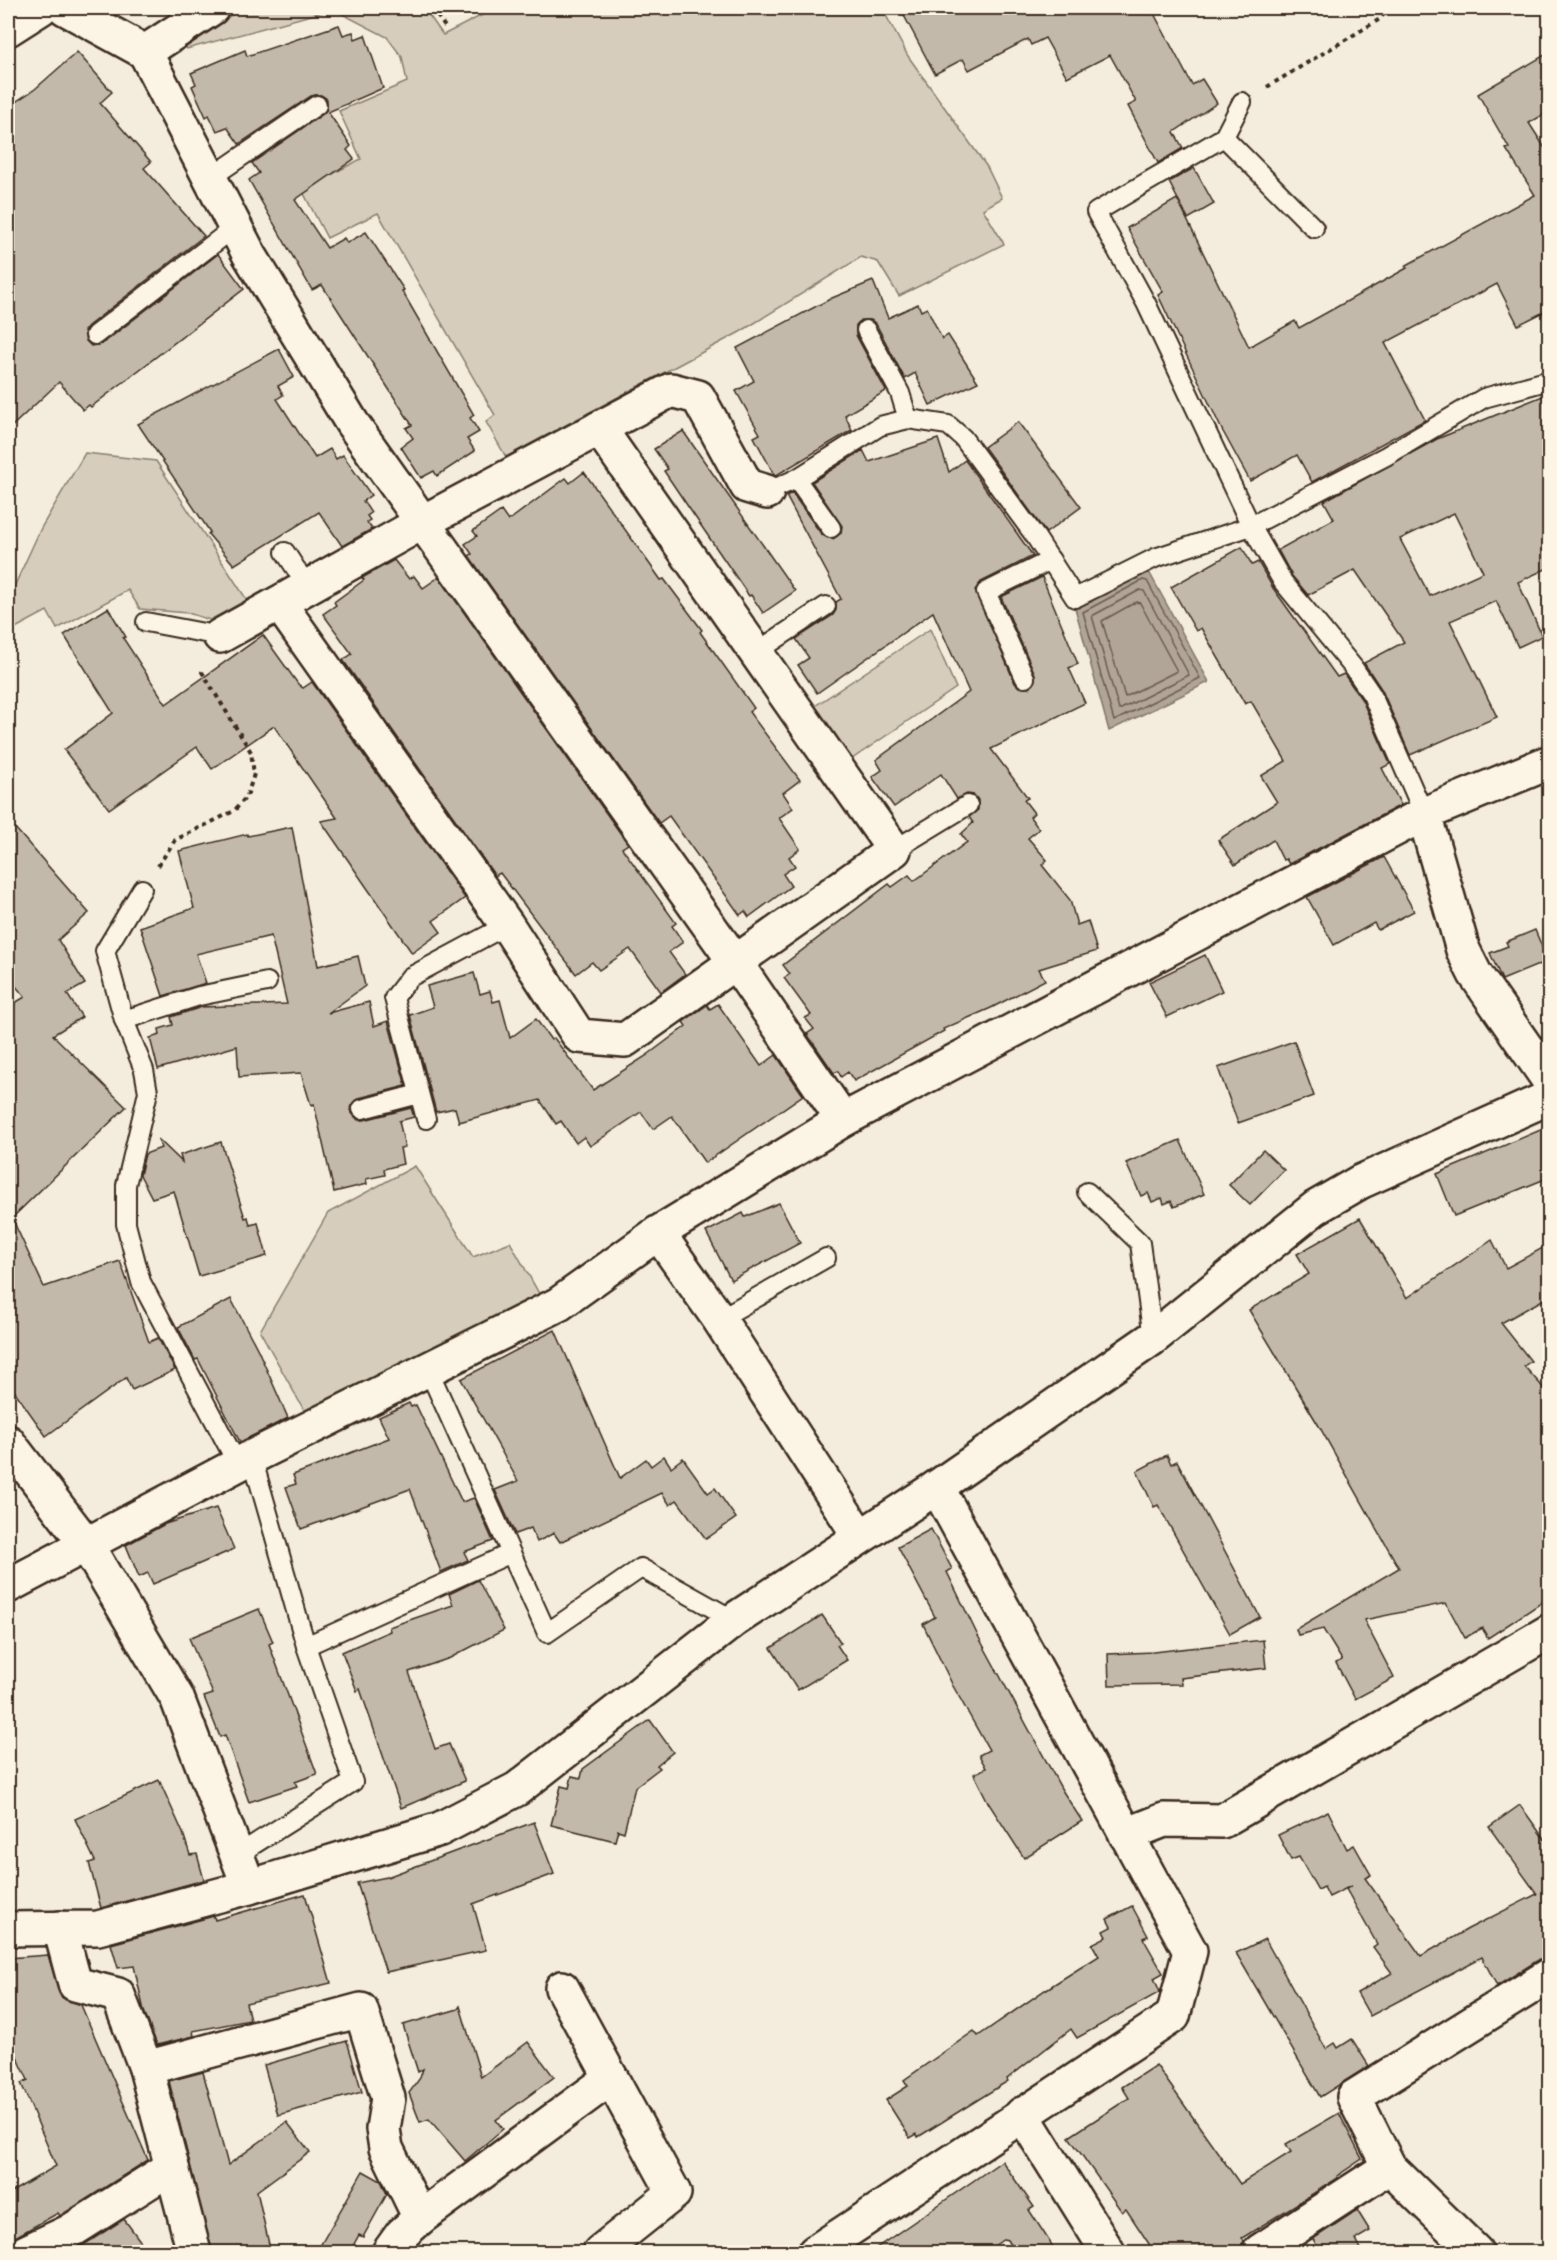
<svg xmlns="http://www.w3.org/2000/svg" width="1557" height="2260" viewBox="0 0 1557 2260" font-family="Pangolin,sans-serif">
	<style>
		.green { fill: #d6cdbd; stroke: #887c6e; stroke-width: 1.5 }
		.water { fill: #b0a596; stroke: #817466; stroke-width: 1.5 }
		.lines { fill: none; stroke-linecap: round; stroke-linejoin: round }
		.shore { stroke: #6a5b4e; stroke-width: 1.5 }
		.building { fill: #c3b9aa; stroke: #3b2a1e; stroke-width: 1.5; fill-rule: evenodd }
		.lane-casing { stroke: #3b2a1e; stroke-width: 22 }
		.street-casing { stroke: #3b2a1e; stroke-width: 38 }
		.path { stroke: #3b2a1e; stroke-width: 4; stroke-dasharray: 4.5 4.5; stroke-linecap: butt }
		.lane { stroke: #fcf5e5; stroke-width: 18 }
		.street { stroke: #fcf5e5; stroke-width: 33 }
	</style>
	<rect width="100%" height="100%" fill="#f4eddd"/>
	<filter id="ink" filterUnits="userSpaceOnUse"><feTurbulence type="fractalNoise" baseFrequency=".0167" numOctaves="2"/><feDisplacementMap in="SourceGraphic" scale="12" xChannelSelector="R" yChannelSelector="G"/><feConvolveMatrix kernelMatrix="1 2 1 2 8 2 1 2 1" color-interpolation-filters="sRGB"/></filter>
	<g filter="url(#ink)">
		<g class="green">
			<path d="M 242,8 L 424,8 L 443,35 L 496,8 L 882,8 L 908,56 L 987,167 L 1002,198 L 983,209 L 1004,244 L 899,296 L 878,262 L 861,257 L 740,332 L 506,457 L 486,422 L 495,415 L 378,213 L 327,238 L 302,190 L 361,159 L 339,111 L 407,82 L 402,57 L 387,37 L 333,9 L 187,49 L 184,45 Z"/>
			<path d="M 85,453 L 156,461 L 247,600 L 210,620 L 188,613 L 140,609 L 128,590 L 57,629 L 47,611 L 8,632 L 8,600 L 41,528 Z"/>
			<path d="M 930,629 L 956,688 L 852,759 L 815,706 Z"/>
			<path d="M 415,1166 L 473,1257 L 510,1242 L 541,1297 L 309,1419 L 260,1331 L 328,1213 Z"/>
		</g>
		<path class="water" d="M 1148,570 L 1209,682 L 1109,731 L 1075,608 Z"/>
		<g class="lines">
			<g class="shore">
				<path d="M 1143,580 L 1147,581 L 1200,678 L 1114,721 L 1083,612 Z"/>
				<path d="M 1140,590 L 1144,591 L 1189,675 L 1119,710 L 1092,616 Z"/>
				<path d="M 1136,602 L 1140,603 L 1177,671 L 1125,697 L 1102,621 Z"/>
			</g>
		</g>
		<g class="building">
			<path d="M 900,8 L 1151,8 L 1192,85 L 1202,79 L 1217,103 L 1174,132 L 1183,148 L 1158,163 L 1128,106 L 1136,102 L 1110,55 L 1067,77 L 1045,38 L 1031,45 L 1028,39 L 969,70 L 963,59 L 935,74 Z"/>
			<path d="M 339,25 L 343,35 L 353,32 L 355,39 L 365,35 L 383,88 L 328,112 L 351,146 L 347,150 L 354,159 L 295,200 L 327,248 L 344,238 L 347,243 L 366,232 L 404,290 L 402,291 L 474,415 L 470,418 L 479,432 L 467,439 L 475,451 L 437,476 L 434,471 L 421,478 L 401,447 L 413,438 L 406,428 L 412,425 L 322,285 L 312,290 L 249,180 L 259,173 L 252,163 L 323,114 L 327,109 L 327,99 L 321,95 L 311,96 L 239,144 L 227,127 L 217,131 L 209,115 L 206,117 L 192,86 L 196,84 L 191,73 L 245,50 L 247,56 Z"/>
			<path d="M 77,52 L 112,92 L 100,103 L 151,162 L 144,168 L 204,236 L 88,326 L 84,331 L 86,341 L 91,346 L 102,344 L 218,254 L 244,289 L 91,407 L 89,405 L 83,410 L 59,382 L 8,430 L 8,107 L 35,89 Z"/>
			<path d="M 1550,52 L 1550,111 L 1529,123 L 1550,156 L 1550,309 L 1518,325 L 1497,284 L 1385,343 L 1425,420 L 1312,482 L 1297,455 L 1250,481 L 1221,428 L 1158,295 L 1163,292 L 1127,228 L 1177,199 L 1249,347 L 1295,321 L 1299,328 L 1407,268 L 1405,266 L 1535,195 L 1506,149 L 1509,148 L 1478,94 Z"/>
			<path d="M 1194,168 L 1214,204 L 1188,219 L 1169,182 Z"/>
			<path d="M 873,281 L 888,318 L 918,304 L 921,311 L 927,308 L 942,339 L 948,335 L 978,382 L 930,405 L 915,373 L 905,379 L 876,324 L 871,320 L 861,320 L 856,325 L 856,335 L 886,391 L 845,415 L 852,430 L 775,476 L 754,437 L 760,434 L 736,391 L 754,381 L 737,348 L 832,298 Z"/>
			<path d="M 279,349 L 294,377 L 278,386 L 283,395 L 277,399 L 315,458 L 330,449 L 336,459 L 343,455 L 371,495 L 363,501 L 371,513 L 367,516 L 370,520 L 367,522 L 372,529 L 342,546 L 319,512 L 234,565 L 208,534 L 210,532 L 138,424 Z"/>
			<path d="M 1550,393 L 1550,567 L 1518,582 L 1542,636 L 1518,647 L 1496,601 L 1450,621 L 1497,717 L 1410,755 L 1382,690 L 1364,663 L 1404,642 L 1355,570 L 1308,595 L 1292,576 L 1278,550 L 1334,519 L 1324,501 L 1437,439 ZM 1454,513 L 1483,572 L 1430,596 L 1400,539 Z"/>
			<path d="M 1018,422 L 1081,507 L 1046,533 L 984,447 Z"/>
			<path d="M 683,431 L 795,591 L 763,613 L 751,595 L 749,596 L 689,508 L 664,471 L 668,469 L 654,449 Z"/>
			<path d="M 938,439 L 949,472 L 965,460 L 1033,556 L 981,582 L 975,590 L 1015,683 L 1019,687 L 1029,688 L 1034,684 L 1035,674 L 1001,597 L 1042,577 L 1078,664 L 1069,668 L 1085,703 L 991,749 L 1028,798 L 1024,800 L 1034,813 L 1030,817 L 1039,829 L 1028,838 L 1047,860 L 1042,865 L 1070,900 L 1077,925 L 1088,921 L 1097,951 L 1039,969 L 1045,980 L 991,1008 L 943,1029 L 944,1031 L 854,1081 L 848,1072 L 841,1077 L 838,1071 L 834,1073 L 807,1034 L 814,1029 L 805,1018 L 811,1015 L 784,978 L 790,974 L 783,965 L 889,884 L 892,887 L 909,875 L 914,881 L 967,842 L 961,834 L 973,823 L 969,817 L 978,810 L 978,800 L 974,795 L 967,794 L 957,799 L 941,774 L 894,807 L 872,777 L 882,770 L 876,760 L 969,692 L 933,612 L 817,693 L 798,665 L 809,658 L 796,639 L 833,615 L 836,610 L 836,602 L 841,599 L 786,496 L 792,493 L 822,535 L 833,539 L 841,533 L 842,526 L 812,482 L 863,450 L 869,462 Z"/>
			<path d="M 584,472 L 661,580 L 664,579 L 702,630 L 700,632 L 754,708 L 749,712 L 800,780 L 783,793 L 793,808 L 779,818 L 800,849 L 789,857 L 795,866 L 783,874 L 791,886 L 749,917 L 745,911 L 740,915 L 669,816 L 659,823 L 469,556 L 472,554 L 465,544 L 477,536 L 473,531 L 501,511 L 508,521 L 566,478 L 570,483 Z"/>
			<path d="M 1242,547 L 1252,565 L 1258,562 L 1273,588 L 1337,677 L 1344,674 L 1362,700 L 1390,764 L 1382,768 L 1401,805 L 1289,864 L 1286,859 L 1283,860 L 1273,840 L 1235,865 L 1218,840 L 1277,802 L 1261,776 L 1286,761 L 1251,701 L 1245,704 L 1201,628 L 1196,631 L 1171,587 Z"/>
			<path d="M 394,560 L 409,579 L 414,576 L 423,588 L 439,577 L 628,844 L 622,848 L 676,923 L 672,926 L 683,942 L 669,952 L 685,974 L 661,992 L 630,949 L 599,970 L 592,962 L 576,974 L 500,873 L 495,876 L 343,660 L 352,654 L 323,614 L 336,605 L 334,602 L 364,580 L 362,578 Z"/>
			<path d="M 108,608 L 126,637 L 123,638 L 166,704 L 263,635 L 298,684 L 303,688 L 312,682 L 465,898 L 433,921 L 441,932 L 412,953 L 321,821 L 337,818 L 274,726 L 212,769 L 197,747 L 109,809 L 64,750 L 113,713 L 64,635 Z"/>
			<path d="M 8,820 L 89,913 L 58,940 L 85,984 L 67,994 L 82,1017 L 53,1035 L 126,1107 L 12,1218 L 44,1287 L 120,1261 L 149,1342 L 158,1338 L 175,1370 L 132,1390 L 126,1378 L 46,1436 L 8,1382 L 8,1007 L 25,997 L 8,977 Z"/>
			<path d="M 292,827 L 318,966 L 358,956 L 365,986 L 328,1013 L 369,1002 L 374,1026 L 388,1021 L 406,1086 L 359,1098 L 351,1106 L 351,1112 L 358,1120 L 364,1120 L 411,1108 L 414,1117 L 399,1121 L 405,1147 L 400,1148 L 403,1164 L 384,1169 L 385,1175 L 366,1179 L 367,1184 L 334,1192 L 314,1104 L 311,1105 L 301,1073 L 239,1077 L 237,1046 L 158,1069 L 150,1038 L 160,1035 L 159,1029 L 173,1025 L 171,1017 L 202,1007 L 287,1004 L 271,936 L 196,954 L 206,983 L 163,996 L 140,927 L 194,908 L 179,851 L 247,834 L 248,836 Z"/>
			<path d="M 1384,857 L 1414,911 L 1378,930 L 1374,923 L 1334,945 L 1307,897 Z"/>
			<path d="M 1535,930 L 1548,961 L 1502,980 L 1490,953 L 1508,946 L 1506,942 Z"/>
			<path d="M 1205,955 L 1222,991 L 1167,1017 L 1149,982 Z"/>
			<path d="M 474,973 L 480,994 L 490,991 L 493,1002 L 500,1000 L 510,1038 L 536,1019 L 551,1040 L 554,1038 L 593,1090 L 646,1056 L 686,1026 L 683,1022 L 707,1005 L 710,1009 L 718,1004 L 761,1066 L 776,1055 L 803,1095 L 705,1163 L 672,1116 L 653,1129 L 641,1112 L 590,1146 L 584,1137 L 576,1143 L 561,1121 L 556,1124 L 540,1100 L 459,1122 L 455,1108 L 436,1112 L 410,1015 L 433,1007 L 427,986 Z"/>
			<path d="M 1294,1041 L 1314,1096 L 1238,1123 L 1218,1068 Z"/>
			<path d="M 1550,1126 L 1550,1177 L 1454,1216 L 1437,1174 Z"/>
			<path d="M 158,1139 L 182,1162 L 180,1155 L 221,1142 L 245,1218 L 248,1217 L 250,1225 L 258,1223 L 267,1256 L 199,1276 L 174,1191 L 152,1198 L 140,1175 L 145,1154 L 161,1148 Z"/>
			<path d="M 1180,1140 L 1204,1194 L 1174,1207 L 1171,1201 L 1164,1204 L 1162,1198 L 1152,1202 L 1148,1193 L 1141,1196 L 1126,1163 Z"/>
			<path d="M 1263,1150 L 1284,1170 L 1250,1205 L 1229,1185 Z"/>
			<path d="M 779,1203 L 800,1243 L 731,1280 L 706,1232 L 743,1213 L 745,1217 Z"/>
			<path d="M 1360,1218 L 1407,1298 L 1492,1240 L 1506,1268 L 1550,1244 L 1550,1296 L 1501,1323 L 1531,1361 L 1524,1366 L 1550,1395 L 1550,1597 L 1488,1638 L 1482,1628 L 1465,1638 L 1446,1603 L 1364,1620 L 1394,1678 L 1355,1699 L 1336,1663 L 1342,1660 L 1323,1629 L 1298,1635 L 1296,1629 L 1399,1568 L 1319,1426 L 1249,1310 L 1309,1274 L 1297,1254 Z"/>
			<path d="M 231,1299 L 258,1350 L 288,1418 L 240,1442 L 198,1359 L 195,1360 L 178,1327 Z"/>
			<path d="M 555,1330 L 620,1478 L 646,1459 L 651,1466 L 664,1456 L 671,1467 L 683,1458 L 708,1493 L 715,1488 L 736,1518 L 706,1539 L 677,1500 L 670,1505 L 662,1493 L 560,1542 L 554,1533 L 537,1542 L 531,1528 L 515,1534 L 495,1490 L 518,1481 L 461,1379 Z"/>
			<path d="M 409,1403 L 411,1407 L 416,1405 L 462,1502 L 474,1498 L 493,1541 L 464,1552 L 468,1560 L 441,1572 L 410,1489 L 301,1529 L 286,1487 L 296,1484 L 293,1475 L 389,1438 L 379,1417 Z"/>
			<path d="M 1167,1455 L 1171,1464 L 1177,1461 L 1260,1617 L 1230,1634 L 1158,1505 L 1154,1507 L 1137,1471 Z"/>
			<path d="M 216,1508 L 234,1549 L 153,1584 L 148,1573 L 139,1577 L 126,1545 L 165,1524 Z"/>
			<path d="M 931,1529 L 952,1569 L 947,1572 L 977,1634 L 1062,1790 L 1082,1821 L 1024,1858 L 989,1804 L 974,1774 L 986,1768 L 979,1755 L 989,1750 L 953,1686 L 923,1624 L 935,1617 L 898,1547 Z"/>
			<path d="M 478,1580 L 504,1630 L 450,1658 L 409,1672 L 435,1749 L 449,1744 L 465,1781 L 401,1808 L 360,1689 L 357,1691 L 342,1652 L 390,1631 L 389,1627 L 453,1605 L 449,1594 Z"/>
			<path d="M 259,1609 L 273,1642 L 269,1644 L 317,1774 L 295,1782 L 297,1786 L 249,1802 L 225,1735 L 220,1737 L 204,1697 L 213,1694 L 189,1638 Z"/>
			<path d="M 822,1615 L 841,1643 L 837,1645 L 847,1660 L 798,1690 L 771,1648 Z"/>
			<path d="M 1263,1640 L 1266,1668 L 1181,1678 L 1182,1684 L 1109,1685 L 1108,1654 L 1153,1652 Z"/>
			<path d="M 650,1720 L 673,1752 L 657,1765 L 660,1768 L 635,1787 L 624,1832 L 618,1830 L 615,1841 L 551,1825 L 561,1786 L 569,1788 L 572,1776 L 581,1778 L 583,1769 Z"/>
			<path d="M 159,1780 L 183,1833 L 190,1855 L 197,1854 L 204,1880 L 101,1908 L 89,1863 L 95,1861 L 75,1819 Z"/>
			<path d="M 1520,1805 L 1550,1847 L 1550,1956 L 1540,1959 L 1497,1986 L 1482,1957 L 1370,2016 L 1357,1993 L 1392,1973 L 1373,1947 L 1377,1944 L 1346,1889 L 1351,1886 L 1329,1897 L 1324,1887 L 1318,1890 L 1299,1857 L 1291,1860 L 1278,1835 L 1328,1811 L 1347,1849 L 1354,1845 L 1371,1875 L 1365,1878 L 1421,1956 L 1468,1929 L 1537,1894 L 1489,1827 Z"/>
			<path d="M 534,1822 L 554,1874 L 473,1904 L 486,1950 L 386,1972 L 357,1883 L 387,1877 Z"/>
			<path d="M 305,1894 L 331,1983 L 246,2003 L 250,2020 L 193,2031 L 194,2036 L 157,2045 L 144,2011 L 134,1966 L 118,1968 L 111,1944 L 214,1916 L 215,1920 Z"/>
			<path d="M 1132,1906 L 1148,1936 L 1143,1938 L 1163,1973 L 1154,1978 L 1160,1992 L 1077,2038 L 1071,2029 L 1007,2079 L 1008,2081 L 918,2137 L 917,2134 L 910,2138 L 886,2100 L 908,2086 L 904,2080 L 974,2031 L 978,2036 L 1045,1990 L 1099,1956 L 1092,1944 L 1106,1937 L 1103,1931 L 1111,1927 L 1107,1919 Z"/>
			<path d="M 1265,1939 L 1326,2049 L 1335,2043 L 1338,2048 L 1352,2039 L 1369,2066 L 1320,2097 L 1236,1953 Z"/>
			<path d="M 48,1955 L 61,1997 L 81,2005 L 148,2160 L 60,2216 L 58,2213 L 8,2241 L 8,2194 L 56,2166 L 21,2083 L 28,2080 L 10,2041 L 8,1958 Z"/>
			<path d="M 460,2006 L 481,2077 L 528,2042 L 554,2077 L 496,2120 L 503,2129 L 465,2161 L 429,2119 L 420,2122 L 409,2093 L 420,2078 L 423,2069 L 418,2072 L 403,2025 L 458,2009 Z"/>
			<path d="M 347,2041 L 362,2092 L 278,2115 L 264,2065 Z"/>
			<path d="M 1156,2065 L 1240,2184 L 1291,2152 L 1286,2144 L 1339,2113 L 1362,2159 L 1337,2176 L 1338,2178 L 1242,2238 L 1244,2241 L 1241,2253 L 1155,2253 L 1126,2209 L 1122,2212 L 1069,2137 L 1129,2098 L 1122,2087 Z"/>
			<path d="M 203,2072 L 228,2165 L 287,2122 L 310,2152 L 257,2191 L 271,2253 L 212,2253 L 169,2081 Z"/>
			<path d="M 1002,2161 L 1034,2207 L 1029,2210 L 1057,2253 L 1015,2253 L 1007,2240 L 1004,2239 L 984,2253 L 869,2253 Z"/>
			<path d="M 363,2171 L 381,2181 L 387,2194 L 363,2237 L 359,2235 L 349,2253 L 316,2253 Z"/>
			<path d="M 1357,2210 L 1370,2231 L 1356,2239 L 1363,2253 L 1321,2253 L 1313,2239 Z"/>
			<path d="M 124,2219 L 149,2253 L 87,2253 L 82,2246 Z"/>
		</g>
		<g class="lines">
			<g class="lane-casing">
				<g id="lane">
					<path d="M 1242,102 L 1224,137 L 1096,212 L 1146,303 L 1251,526 L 1283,582 L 1353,667 L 1372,695 L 1424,814"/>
					<path d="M 1224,137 L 1314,228"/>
					<path d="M 210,178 L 317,105"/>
					<path d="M 95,335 L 235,227"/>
					<path d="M 908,419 L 948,425 L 963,438 L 1035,536 L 1075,598 L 1155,558 L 1251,526 L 1386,456 L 1484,398 L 1550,380"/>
					<path d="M 796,479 L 831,528"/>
					<path d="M 767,492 L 796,479 L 880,426 L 908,419 L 900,393 L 866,330"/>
					<path d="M 285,552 L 307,586"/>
					<path d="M 146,622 L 220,636"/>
					<path d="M 755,653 L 826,606"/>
					<path d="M 1025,678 L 986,592 L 1051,560"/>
					<path d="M 894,850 L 968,805"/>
					<path d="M 142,889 L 105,951 L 124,1020 L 144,1070 L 148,1092 L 126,1185 L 126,1224 L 141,1282 L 238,1465"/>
					<path d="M 124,1020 L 199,996 L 267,982"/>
					<path d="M 362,1109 L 419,1094"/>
					<path d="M 426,1119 L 394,998 L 410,977 L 507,925"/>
					<path d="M 1087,1192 L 1140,1243 L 1153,1338"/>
					<path d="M 719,1319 L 826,1258"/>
					<path d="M 429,1371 L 547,1633 L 641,1568 L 734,1620"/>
					<path d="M 306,1646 L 509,1554"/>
					<path d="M 237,1855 L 353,1782 L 306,1646 L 252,1457"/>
				</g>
			</g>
			<g class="street-casing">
				<g id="street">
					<path d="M 65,8 L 145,52 L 249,254 L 352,423 L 735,962 L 843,1120"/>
					<path d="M 8,29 L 41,8"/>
					<path d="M 145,52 L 212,8"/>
					<path d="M 279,603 L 507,925 L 579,1036 L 625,1040 L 894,850 L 599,428"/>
					<path d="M 220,636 L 423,522 L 671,390 L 698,397 L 747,486 L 767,492"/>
					<path d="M 1424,814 L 1463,950 L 1475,974 L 1550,1082"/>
					<path d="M 658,1233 L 719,1319 L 860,1537"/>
					<path d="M 8,1442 L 86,1544 L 177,1698 L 249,1887"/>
					<path d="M 8,1586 L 252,1457 L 559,1304 L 658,1233 L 843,1120 L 1424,814 L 1550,762"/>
					<path d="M 1126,1835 L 1164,1820 L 1222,1821 L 1550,1631"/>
					<path d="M 60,1928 L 75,1984 L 118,1995 L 146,2068 L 194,2252"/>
					<path d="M 8,1929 L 98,1928 L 249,1887 L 440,1829 L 517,1789 L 734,1620 L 937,1487 L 1153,1338 L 1315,1208 L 1360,1182 L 1550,1097"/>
					<path d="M 562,1988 L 674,2193 L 600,2252"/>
					<path d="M 146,2068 L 361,2010 L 388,2098 L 383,2129 L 386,2148 L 420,2218"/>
					<path d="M 1022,2114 L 1108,2252"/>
					<path d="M 1389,2167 L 1354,2097 L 1550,1975"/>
					<path d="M 1260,2251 L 1389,2167 L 1476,2252"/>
					<path d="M 26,2252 L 69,2232 L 172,2167"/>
					<path d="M 389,2252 L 402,2234 L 420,2218 L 611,2078"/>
					<path d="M 815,2252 L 1173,2016 L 1190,1951 L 937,1487"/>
				</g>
			</g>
			<g class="path">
				<path d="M 432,8 L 445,27"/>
				<path d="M 1267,87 L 1380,19 L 1388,8"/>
				<path d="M 158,866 L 175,840 L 234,811 L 247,796 L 254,774 L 251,752 L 202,672 L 204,668"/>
			</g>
			<use href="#lane" class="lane"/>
			<use href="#street" class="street"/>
		</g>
	</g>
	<rect width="1557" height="2260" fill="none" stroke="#fcf5e5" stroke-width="30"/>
	<rect x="15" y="15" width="1527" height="2230" fill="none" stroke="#3b2a1e" stroke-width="2" filter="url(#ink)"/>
</svg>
